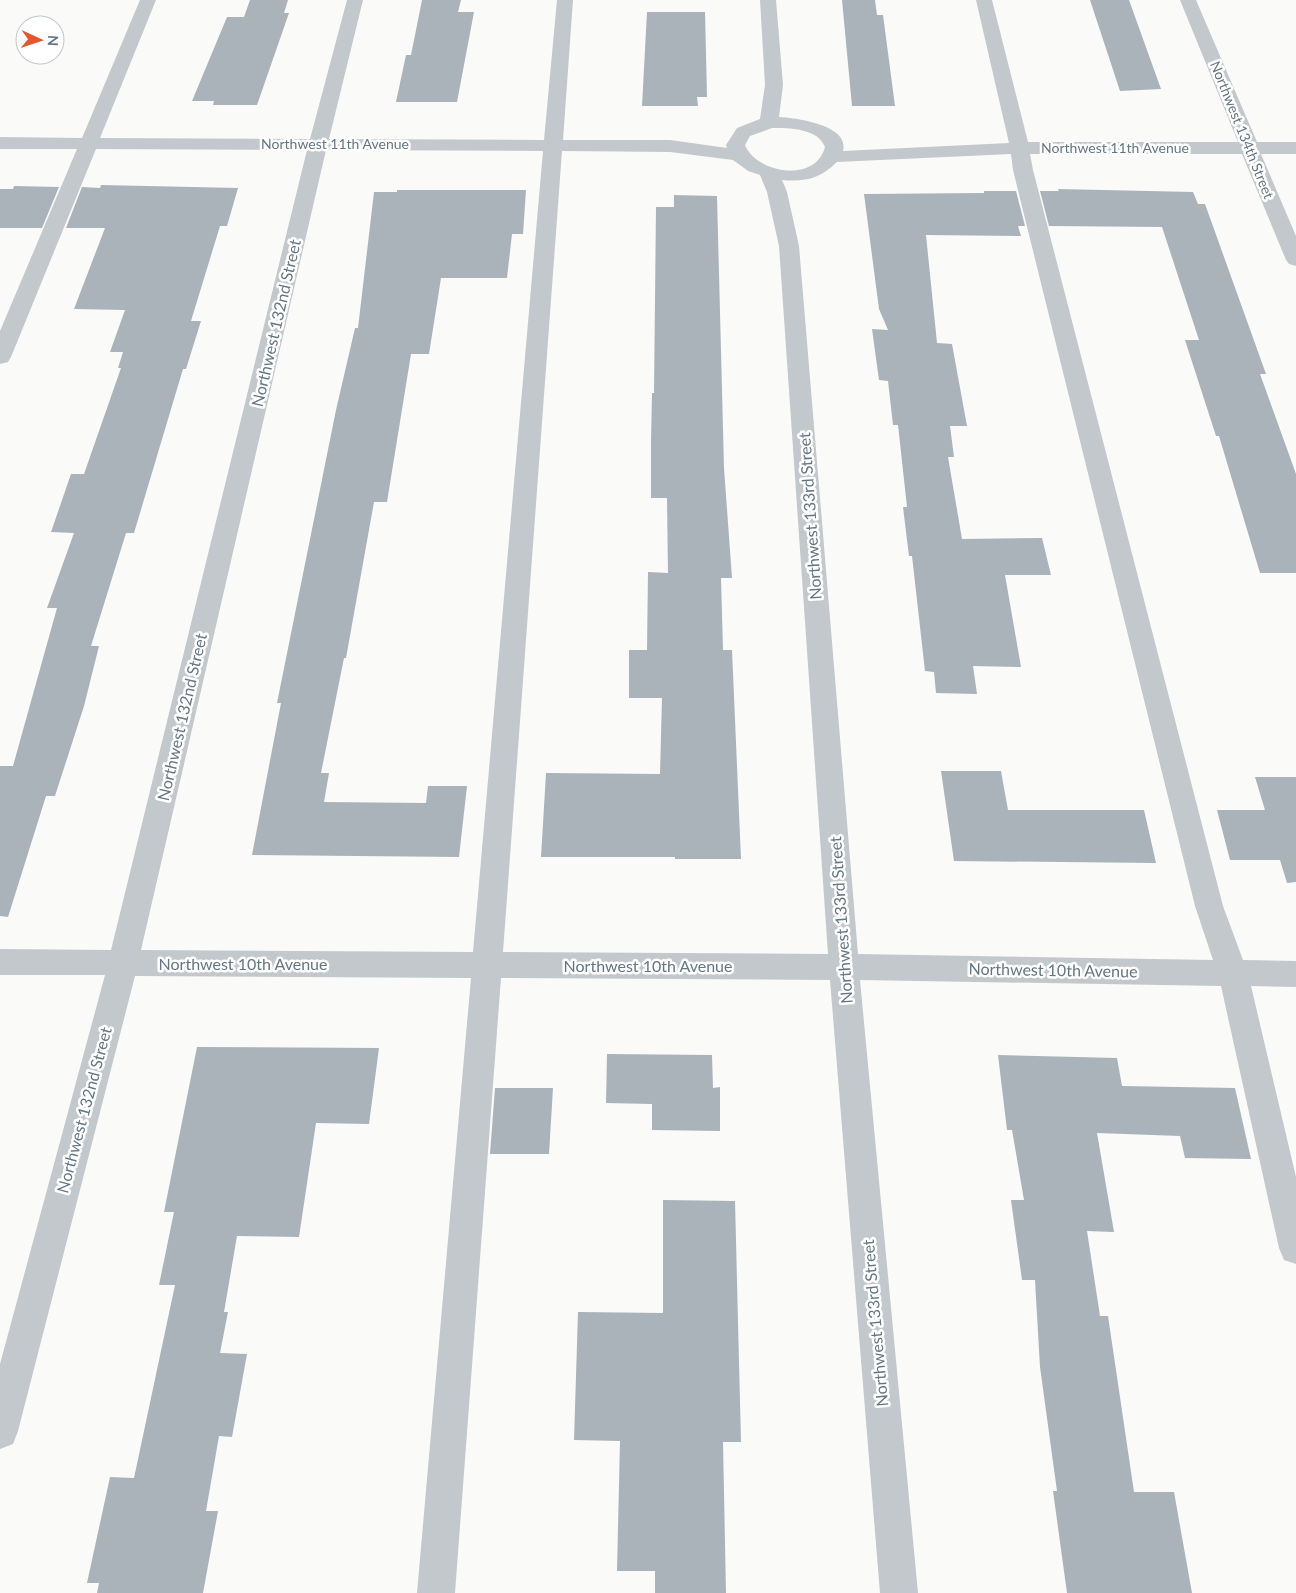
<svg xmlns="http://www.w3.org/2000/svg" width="1296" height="1593" viewBox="0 0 1296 1593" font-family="Lato,sans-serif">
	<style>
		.building { fill: #aab3b9 }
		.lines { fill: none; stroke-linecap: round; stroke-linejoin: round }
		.minor { fill: #c3c8cc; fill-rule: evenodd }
		.labels { text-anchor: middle; stroke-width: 5; stroke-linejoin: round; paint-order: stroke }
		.far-street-label { font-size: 14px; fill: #657683; stroke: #fff }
		.street-label { font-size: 16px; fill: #657683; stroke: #fff }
	</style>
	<rect width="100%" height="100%" fill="#fafaf8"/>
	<g class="building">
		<path d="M 250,0 L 288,0 L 284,13 L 289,13 L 257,105 L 213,105 L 214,101 L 192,101 L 227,17 L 244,17 Z"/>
		<path d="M 422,0 L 461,0 L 458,12 L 474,12 L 457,102 L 396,102 L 406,55 L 411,55 Z"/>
		<path d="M 842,0 L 875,0 L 877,15 L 883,15 L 895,106 L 852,106 Z"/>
		<path d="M 1090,0 L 1129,0 L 1161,89 L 1120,91 Z"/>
		<path d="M 647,12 L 705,12 L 707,97 L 697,97 L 698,106 L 642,106 Z"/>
		<path d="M 101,185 L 238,188 L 227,226 L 220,226 L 191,321 L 201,321 L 186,369 L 183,369 L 134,533 L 126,533 L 91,646 L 99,646 L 84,706 L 55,796 L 46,796 L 8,917 L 0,916 L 0,766 L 13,766 L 57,608 L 47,608 L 74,533 L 51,532 L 71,474 L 84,474 L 121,368 L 118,368 L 123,352 L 110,352 L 125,310 L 74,309 L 105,228 L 66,228 L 82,187 L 100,188 Z"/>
		<path d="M 14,186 L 59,187 L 42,228 L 0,228 L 0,189 L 13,189 Z"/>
		<path d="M 1058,189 L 1193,192 L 1198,204 L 1205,204 L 1266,374 L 1260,374 L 1296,474 L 1296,573 L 1260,573 L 1219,436 L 1216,436 L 1185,340 L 1199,340 L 1162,227 L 1049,226 L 1040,191 L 1059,191 Z"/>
		<path d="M 397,190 L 526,190 L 523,234 L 512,234 L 507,278 L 441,278 L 429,354 L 411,354 L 387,502 L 374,502 L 346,658 L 344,658 L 321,773 L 329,773 L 324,802 L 426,803 L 428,786 L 467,786 L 459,857 L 252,855 L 281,703 L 277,703 L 336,410 L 355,328 L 358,328 L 374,192 L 397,192 Z"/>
		<path d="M 984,191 L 1016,191 L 1025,226 L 1018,226 L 1021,236 L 926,235 L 937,343 L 952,344 L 967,426 L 950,426 L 954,457 L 948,457 L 962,539 L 1042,538 L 1051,575 L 1005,575 L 1021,667 L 973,666 L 977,694 L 936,693 L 934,672 L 925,671 L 912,556 L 909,556 L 903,507 L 907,507 L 898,425 L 893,425 L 888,381 L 879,380 L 872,329 L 888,330 L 879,309 L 864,194 L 984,193 Z"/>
		<path d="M 674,195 L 717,196 L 724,468 L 732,578 L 721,578 L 723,650 L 732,650 L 741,859 L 675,859 L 675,857 L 541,857 L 546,773 L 660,774 L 662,698 L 629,698 L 629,650 L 647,650 L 648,572 L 668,573 L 667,498 L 651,498 L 651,442 L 652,393 L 654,393 L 656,207 L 674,207 Z"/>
		<path d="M 941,771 L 1001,771 L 1008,810 L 1144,810 L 1156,863 L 954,861 Z"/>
		<path d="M 1255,777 L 1296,777 L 1296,882 L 1287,883 L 1280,860 L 1230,860 L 1217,810 L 1265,810 Z"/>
		<path d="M 197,1047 L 379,1048 L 369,1124 L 316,1123 L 299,1237 L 237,1236 L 224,1312 L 228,1312 L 220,1353 L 247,1354 L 232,1437 L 219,1436 L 206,1511 L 218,1511 L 203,1593 L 97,1593 L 99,1583 L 87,1583 L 110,1477 L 134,1478 L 175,1285 L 159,1285 L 174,1212 L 164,1212 Z"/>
		<path d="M 607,1054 L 712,1055 L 713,1088 L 720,1087 L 720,1131 L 652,1130 L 652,1104 L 606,1103 Z"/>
		<path d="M 998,1055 L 1117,1058 L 1122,1086 L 1235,1088 L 1251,1159 L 1185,1158 L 1180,1136 L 1097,1133 L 1114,1232 L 1087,1231 L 1100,1316 L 1108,1316 L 1134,1492 L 1174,1492 L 1192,1593 L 1067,1593 L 1053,1491 L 1057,1491 L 1040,1367 L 1035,1280 L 1022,1280 L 1011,1200 L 1024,1200 L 1012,1130 L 1007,1130 Z"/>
		<path d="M 495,1088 L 553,1088 L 549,1154 L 490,1154 Z"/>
		<path d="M 663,1200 L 735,1201 L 741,1442 L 723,1442 L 726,1593 L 655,1593 L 655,1571 L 617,1571 L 620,1441 L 574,1440 L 578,1312 L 663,1313 Z"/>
	</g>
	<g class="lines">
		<path class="minor" d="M 140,0 L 156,0 L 100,138 L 310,139 L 347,0 L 363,0 L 329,139 L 544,140 L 557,0 L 573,0 L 563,140 L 670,140 L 727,148 L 726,145 L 737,128 L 760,119 L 765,85 L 760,0 L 776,0 L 783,85 L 779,117 C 796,118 850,125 843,151 L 1009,143 L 976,0 L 992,0 L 1028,142 L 1238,142 L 1180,0 L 1196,0 L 1257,142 L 1296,142 L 1296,154 L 1261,154 L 1296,236 L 1296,266 L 1289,264 L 1286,260 L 1242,154 L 1030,154 L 1033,170 L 1223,906 L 1243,960 L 1296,961 L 1296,987 L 1251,986 L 1296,1177 L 1296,1264 L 1284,1260 L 1279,1248 L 1221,986 L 860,980 L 918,1593 L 880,1593 L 830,980 L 501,978 L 455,1593 L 417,1593 L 471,978 L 135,976 L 18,1431 L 13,1444 L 0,1449 L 0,1364 L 105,975 L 0,975 L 0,949 L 111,950 L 307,150 L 96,149 L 11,357 L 8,362 L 0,364 L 0,331 L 77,149 L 0,149 L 0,137 L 82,138 ZM 772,128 C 789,128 818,128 825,147 C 816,183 757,174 745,145 L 750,136 ZM 326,150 L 543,151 L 473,952 L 141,950 ZM 562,151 L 670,152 L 733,160 L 748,171 L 760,175 L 767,192 L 779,246 L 828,954 L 503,952 ZM 1011,154 L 1013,170 L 1195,906 L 1213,960 L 858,954 L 799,246 L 787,192 L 782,180 C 805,182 820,179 837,162 Z"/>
	</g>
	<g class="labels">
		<g class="far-street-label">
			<text transform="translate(1242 130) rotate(68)" y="5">Northwest 134th Street</text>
			<text x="335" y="149">Northwest 11th Avenue</text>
			<text x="1115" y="153">Northwest 11th Avenue</text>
		</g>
		<g class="street-label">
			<text transform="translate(276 323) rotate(-77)" y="6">Northwest 132nd Street</text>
			<text transform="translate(810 516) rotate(-94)" y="6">Northwest 133rd Street</text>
			<text transform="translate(182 717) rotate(-77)" y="6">Northwest 132nd Street</text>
			<text transform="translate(841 920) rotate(-94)" y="6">Northwest 133rd Street</text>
			<text x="243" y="970">Northwest 10th Avenue</text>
			<text x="648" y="972">Northwest 10th Avenue</text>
			<text transform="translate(1053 970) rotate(1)" y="6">Northwest 10th Avenue</text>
			<text transform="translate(84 1110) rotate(-75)" y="6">Northwest 132nd Street</text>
			<text transform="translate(875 1323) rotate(-95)" y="6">Northwest 133rd Street</text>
		</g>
	</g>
	<g transform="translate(40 40) rotate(93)"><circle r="24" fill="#ffffff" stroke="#c1c8cd"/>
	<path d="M0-4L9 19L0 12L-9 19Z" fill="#e4572e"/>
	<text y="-8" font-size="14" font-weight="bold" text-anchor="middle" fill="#657683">N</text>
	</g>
</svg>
